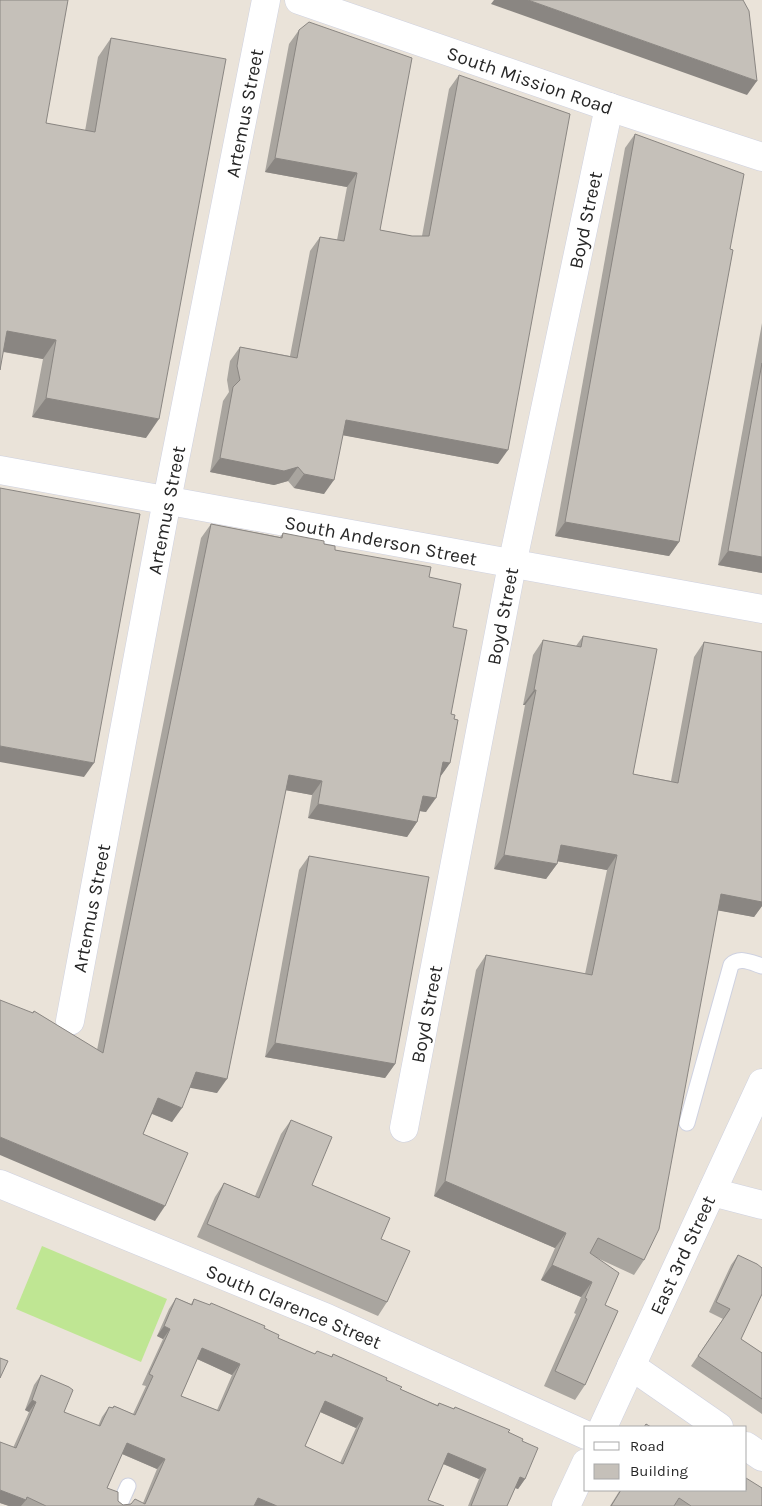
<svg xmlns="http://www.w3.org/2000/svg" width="762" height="1506" viewBox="0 0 762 1506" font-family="Karla,sans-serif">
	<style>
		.pitch { fill: #bfe693 }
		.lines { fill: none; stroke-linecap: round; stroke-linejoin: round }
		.lane-casing { stroke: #ced1e0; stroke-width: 17 }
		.street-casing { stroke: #ced1e0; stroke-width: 29 }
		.secondary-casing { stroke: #ced1e0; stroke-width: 29 }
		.lane { stroke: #fff; stroke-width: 15 }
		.street { stroke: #fff; stroke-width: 28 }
		.secondary { stroke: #fff; stroke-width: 28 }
		.wall { fill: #a9a59f; fill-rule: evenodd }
		.shaded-wall { fill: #8a8682 }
		.building { fill: #c5c0b9; stroke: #8a8682; fill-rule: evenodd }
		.labels { text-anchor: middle; stroke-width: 4; stroke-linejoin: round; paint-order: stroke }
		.street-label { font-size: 19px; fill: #272727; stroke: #fff }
	</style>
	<rect width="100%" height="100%" fill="#eae3d9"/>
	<path class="pitch" d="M 42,1246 L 167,1299 L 141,1362 L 16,1309 Z"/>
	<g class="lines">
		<g class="lane-casing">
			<g id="lane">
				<path d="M 687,1123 L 731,965 C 740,956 752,963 762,966"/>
				<path d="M 119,1506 L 128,1486"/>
			</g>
		</g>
		<g class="street-casing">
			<g id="street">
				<path d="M 0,470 L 762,609"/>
				<path d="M 70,1021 L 167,500 L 266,0"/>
				<path d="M 404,1128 L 512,565 L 609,107"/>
				<path d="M 0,1184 L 327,1318 L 586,1435"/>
				<path d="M 712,1192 L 762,1205"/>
				<path d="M 631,1366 L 719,1427"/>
				<path d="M 603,1427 L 762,1083"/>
				<path d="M 746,1446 L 762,1457"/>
				<path d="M 566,1506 L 586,1463"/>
			</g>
		</g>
		<g class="secondary-casing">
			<path id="secondary" d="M 299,0 L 609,107 L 762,157"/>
		</g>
		<use href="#lane" class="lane"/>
		<use href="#street" class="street"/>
		<use href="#secondary" class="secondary"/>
	</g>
	<g class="wall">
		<path d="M 299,30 L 380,230 L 412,236 L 422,236 L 449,89 L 459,75 L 498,464 L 343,435 L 324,494 L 294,488 L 288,481 L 274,485 L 210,472 L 223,401 L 229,392 L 227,380 L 230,361 L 240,347 L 290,356 L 310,251 L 320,237 L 337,240 L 347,187 L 265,172 L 289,44 Z"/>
		<path d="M 111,38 L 146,438 L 32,417 L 43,359 L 3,352 L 46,123 L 85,131 L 98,57 Z"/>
		<path d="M 635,134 L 730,249 L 679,542 L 669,556 L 555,536 L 625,148 Z"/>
		<path d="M 762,323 L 762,573 L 718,565 Z"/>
		<path d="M 211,524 L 280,537 L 283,533 L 324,544 L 335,550 L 429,577 L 453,627 L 450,763 L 440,777 L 426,812 L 420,811 L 417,822 L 407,837 L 308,818 L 312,795 L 286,790 L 217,1093 L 190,1087 L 172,1122 L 152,1114 L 143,1134 L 155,1221 L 32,1013 L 34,1011 L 97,1050 L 201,538 Z"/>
		<path d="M 583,636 L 633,774 L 671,781 L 694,657 L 704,642 L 762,652 L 762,906 L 754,917 L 718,910 L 644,1260 L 634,1275 L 595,1257 L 605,1305 L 585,1385 L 575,1400 L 544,1386 L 576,1314 L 574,1313 L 581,1297 L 541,1280 L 555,1248 L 434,1196 L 476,970 L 486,955 L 585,974 L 607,870 L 557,861 L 557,864 L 546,879 L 494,869 L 525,705 L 523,705 L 533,655 L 543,640 L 576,646 Z"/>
		<path d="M 309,856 L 395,1064 L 385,1078 L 265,1057 L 299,870 Z"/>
		<path d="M 291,1120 L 312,1185 L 381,1239 L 387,1302 L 378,1316 L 197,1237 L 215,1197 L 224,1183 L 255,1196 L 281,1134 Z"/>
		<path d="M 738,1255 L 741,1339 L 762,1353 L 762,1414 L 691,1366 L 723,1319 L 709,1312 L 731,1265 Z"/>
		<path d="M 176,1298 L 191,1304 L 194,1299 L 264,1328 L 278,1338 L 315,1354 L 317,1351 L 331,1357 L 333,1354 L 386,1380 L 400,1389 L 437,1405 L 439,1403 L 454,1409 L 455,1407 L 508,1432 L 522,1441 L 525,1479 L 518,1489 L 515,1488 L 507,1506 L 468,1506 L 479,1479 L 443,1464 L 428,1500 L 444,1506 L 9,1506 L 0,1503 L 13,1448 L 29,1412 L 25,1410 L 34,1385 L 41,1375 L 64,1412 L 98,1426 L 102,1417 L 109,1407 L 112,1408 L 114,1406 L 133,1414 L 146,1386 L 142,1385 L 163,1339 L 157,1336 L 169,1309 ZM 197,1359 L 232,1375 L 217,1410 L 181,1396 ZM 320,1412 L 356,1428 L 340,1463 L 305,1446 ZM 122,1454 L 157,1469 L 143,1503 L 123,1505 L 118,1501 L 107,1488 Z"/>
		<path d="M 620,1490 L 746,1490 L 762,1506 L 610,1506 Z"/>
	</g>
	<g class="shaded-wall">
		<path d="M 494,0 L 528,0 L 757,81 L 747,95 L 491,4 Z"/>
		<path d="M 275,158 L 357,173 L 347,187 L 265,172 Z"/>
		<path d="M 7,331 L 56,340 L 43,359 L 0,351 Z"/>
		<path d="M 46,398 L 159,419 L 146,438 L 32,417 Z"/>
		<path d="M 346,420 L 508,450 L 498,464 L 336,434 Z"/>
		<path d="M 220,458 L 298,467 L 288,481 L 274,485 L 210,472 Z"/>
		<path d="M 304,474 L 334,480 L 324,494 L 294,488 Z"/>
		<path d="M 565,522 L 679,542 L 669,556 L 555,536 Z"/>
		<path d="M 728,551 L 762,557 L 762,573 L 718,565 Z"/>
		<path d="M 534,690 L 536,690 L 525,705 L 523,705 Z"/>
		<path d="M 0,746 L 94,763 L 84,777 L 0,762 Z"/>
		<path d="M 443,762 L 450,763 L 440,777 L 433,776 Z"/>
		<path d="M 289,775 L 322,781 L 312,795 L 279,789 Z"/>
		<path d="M 423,796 L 436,798 L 426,812 L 413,810 Z"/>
		<path d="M 318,804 L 417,822 L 407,837 L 308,818 Z"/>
		<path d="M 561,845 L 617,855 L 607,870 L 550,860 Z"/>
		<path d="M 504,855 L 557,864 L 546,879 L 494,869 Z"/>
		<path d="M 721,894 L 762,894 L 762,906 L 754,917 L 710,909 Z"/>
		<path d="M 275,1043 L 395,1064 L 385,1078 L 265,1057 Z"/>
		<path d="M 196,1072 L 227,1079 L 217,1093 L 186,1087 Z"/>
		<path d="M 158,1098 L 182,1108 L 172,1122 L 148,1112 Z"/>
		<path d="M 0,1137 L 165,1206 L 155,1221 L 0,1155 Z"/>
		<path d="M 445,1181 L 566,1233 L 555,1248 L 434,1196 Z"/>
		<path d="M 552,1265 L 592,1282 L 581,1297 L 541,1280 Z"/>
		<path d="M 164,1326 L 170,1329 L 163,1339 L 157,1336 Z"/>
		<path d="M 202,1348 L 240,1364 L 232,1375 L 195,1358 Z"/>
		<path d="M 32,1400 L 36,1402 L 29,1412 L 25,1410 Z"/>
		<path d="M 325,1401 L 363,1418 L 356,1428 L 318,1411 Z"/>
		<path d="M 127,1443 L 165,1459 L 157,1469 L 120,1453 Z"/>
		<path d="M 448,1453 L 486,1469 L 479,1479 L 441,1463 Z"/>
		<path d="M 520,1477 L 525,1479 L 518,1489 L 513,1487 Z"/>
		<path d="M 0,1490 L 26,1500 L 21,1506 L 9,1506 L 0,1503 Z"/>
		<path d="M 258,1498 L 277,1506 L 252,1506 Z"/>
	</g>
	<g class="building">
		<path d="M 0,0 L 68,0 L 46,123 L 95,132 L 111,38 L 226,59 L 159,419 L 46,398 L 56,340 L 7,331 L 0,370 Z"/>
		<path d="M 528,0 L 743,0 L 749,11 L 757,81 Z"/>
		<path d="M 309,22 L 412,58 L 380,230 L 412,236 L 429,236 L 459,75 L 570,114 L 508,450 L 346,420 L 334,480 L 304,474 L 298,467 L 284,471 L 220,458 L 233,387 L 240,380 L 237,366 L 240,347 L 297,358 L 320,237 L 344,241 L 357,173 L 275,158 L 299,30 Z"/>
		<path d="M 635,134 L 744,174 L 730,249 L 733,250 L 679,542 L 565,522 Z"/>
		<path d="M 762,363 L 762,557 L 728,551 Z"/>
		<path d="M 0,488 L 140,514 L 94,763 L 0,746 Z"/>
		<path d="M 211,524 L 282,538 L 283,533 L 324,541 L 324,544 L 335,546 L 335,550 L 431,567 L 429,577 L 461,584 L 453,627 L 467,630 L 451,714 L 455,715 L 454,719 L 458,720 L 450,763 L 443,762 L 436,798 L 423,796 L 417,822 L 318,804 L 322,781 L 289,775 L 227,1079 L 196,1072 L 182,1108 L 158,1098 L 143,1134 L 188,1153 L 165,1206 L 0,1137 L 0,1000 L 33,1013 L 34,1011 L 103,1053 Z"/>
		<path d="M 583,636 L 657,649 L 633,774 L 678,783 L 704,642 L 762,652 L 762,902 L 721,894 L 659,1229 L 644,1260 L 598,1238 L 590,1253 L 619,1273 L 605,1305 L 618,1311 L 585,1385 L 555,1371 L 587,1299 L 585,1298 L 592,1282 L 552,1265 L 566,1233 L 445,1181 L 486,955 L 592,975 L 617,855 L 561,845 L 557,864 L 504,855 L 536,690 L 534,690 L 543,640 L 581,647 Z"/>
		<path d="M 309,856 L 429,877 L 395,1064 L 275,1043 Z"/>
		<path d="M 291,1120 L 332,1137 L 312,1185 L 390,1218 L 381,1239 L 410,1251 L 387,1302 L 207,1224 L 224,1183 L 259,1198 Z"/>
		<path d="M 738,1255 L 757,1264 L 762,1268 L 762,1294 L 741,1339 L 762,1353 L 762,1399 L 698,1356 L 730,1309 L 716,1302 Z"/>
		<path d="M 176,1298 L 192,1305 L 194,1299 L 210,1305 L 211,1303 L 265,1326 L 264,1328 L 279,1335 L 278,1338 L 315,1354 L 317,1351 L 332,1357 L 333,1354 L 387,1378 L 386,1380 L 402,1387 L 400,1389 L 438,1406 L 439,1403 L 454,1409 L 455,1407 L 510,1430 L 508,1432 L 523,1439 L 522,1441 L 538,1448 L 525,1479 L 520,1477 L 507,1506 L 471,1506 L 486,1469 L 448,1453 L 428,1500 L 444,1506 L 277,1506 L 258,1498 L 254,1506 L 46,1506 L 27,1497 L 26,1500 L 0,1490 L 0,1442 L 16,1448 L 36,1402 L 32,1400 L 41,1375 L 69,1387 L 73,1390 L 64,1412 L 100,1426 L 109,1407 L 113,1408 L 114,1406 L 135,1415 L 153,1376 L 149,1374 L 170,1329 L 164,1326 ZM 202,1348 L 240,1364 L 219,1411 L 181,1396 ZM 325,1401 L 363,1418 L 343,1464 L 305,1446 ZM 127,1443 L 165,1459 L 145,1504 L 135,1499 L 131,1504 L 123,1505 L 118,1501 L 118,1492 L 107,1488 Z"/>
		<path d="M 0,1358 L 8,1361 L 0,1378 Z"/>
		<path d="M 646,1424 L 651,1427 L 644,1427 Z"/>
		<path d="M 746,1478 L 762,1488 L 762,1506 L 691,1506 L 679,1498 L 674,1506 L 611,1506 L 621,1490 L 746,1490 Z"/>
	</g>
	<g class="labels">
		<g class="street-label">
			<text transform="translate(530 80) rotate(19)" y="7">South Mission Road</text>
			<text transform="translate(244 113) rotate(-79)" y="7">Artemus Street</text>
			<text transform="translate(585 220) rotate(-78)" y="7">Boyd Street</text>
			<text transform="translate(166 510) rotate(-79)" y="7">Artemus Street</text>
			<text transform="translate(381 540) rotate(11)" y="7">South Anderson Street</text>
			<text transform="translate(502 616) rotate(-79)" y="7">Boyd Street</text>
			<text transform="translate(91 908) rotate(-79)" y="7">Artemus Street</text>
			<text transform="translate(426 1014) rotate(-79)" y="7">Boyd Street</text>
			<text transform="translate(682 1255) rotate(-65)" y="7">East 3rd Street</text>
			<text transform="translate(294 1306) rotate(23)" y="7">South Clarence Street</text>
		</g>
	</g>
	<rect x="584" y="1426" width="162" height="65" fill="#ffffff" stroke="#a9a9a9"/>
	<rect x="594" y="1442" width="25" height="8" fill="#ffffff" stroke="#a9a9a9"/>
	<text x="630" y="1451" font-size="15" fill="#272727">Road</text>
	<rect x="594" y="1464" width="25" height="15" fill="#c5c0b9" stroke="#a9a9a9"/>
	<text x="630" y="1476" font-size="15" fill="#272727">Building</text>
</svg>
